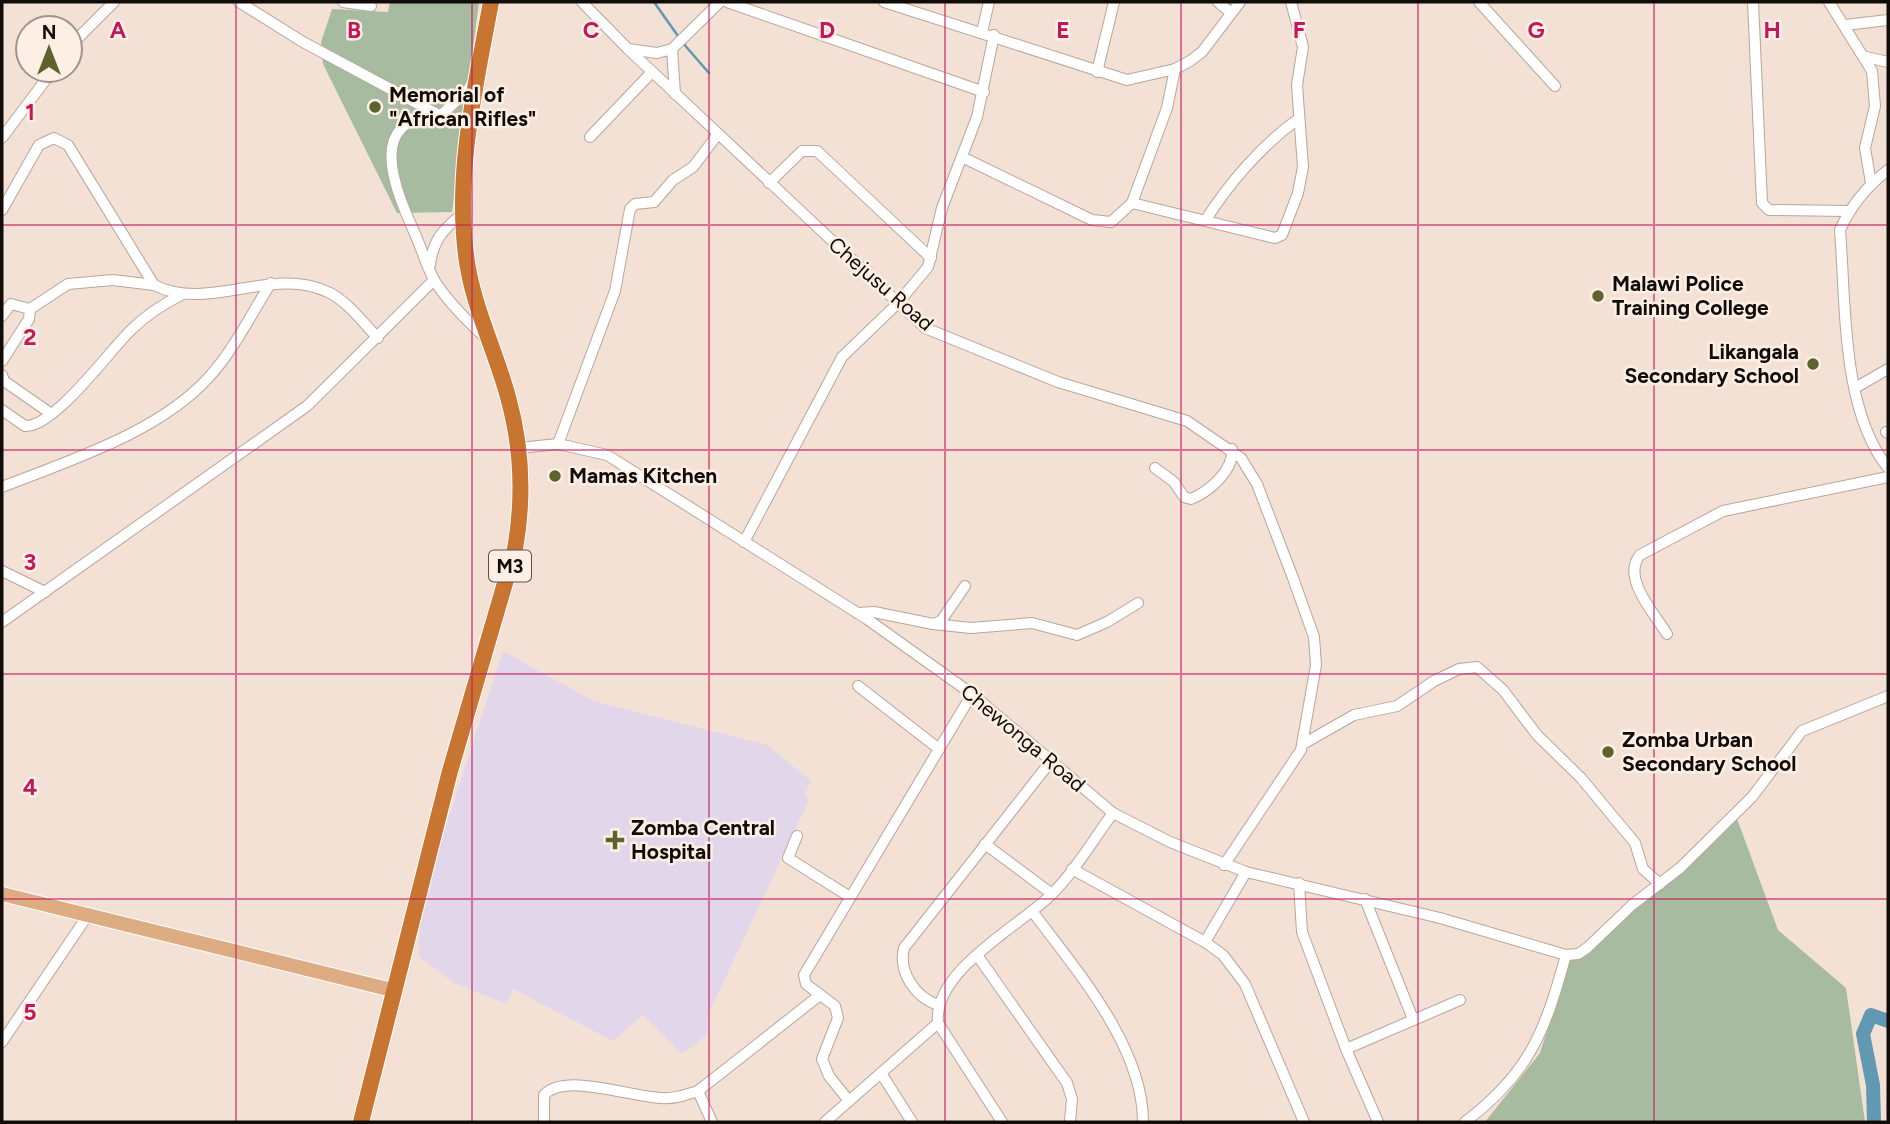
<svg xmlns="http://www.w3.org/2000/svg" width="1890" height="1124" viewBox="0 0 1890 1124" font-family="Figtree,sans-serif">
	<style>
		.medical { fill: #e2d6ea }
		.green { fill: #a6bba0 }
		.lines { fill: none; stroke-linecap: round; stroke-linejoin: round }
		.stream { stroke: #6198b2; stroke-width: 2.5 }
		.river { stroke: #6198b2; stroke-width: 14 }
		.minor-casing { stroke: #b8a69a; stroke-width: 12 }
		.major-casing { stroke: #fff; stroke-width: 16 }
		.highway-casing { stroke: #fff; stroke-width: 18 }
		.minor { stroke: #fff; stroke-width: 10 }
		.major { stroke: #deac83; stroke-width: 14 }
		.highway { stroke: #c87531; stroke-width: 16 }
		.grid { fill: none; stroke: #c2185b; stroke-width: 2; stroke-opacity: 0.55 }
		.poi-dot { fill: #5e622f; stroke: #feefe5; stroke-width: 2.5 }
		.labels { text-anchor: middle; stroke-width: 5; stroke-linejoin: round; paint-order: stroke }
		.shield { fill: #feefe5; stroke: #59504a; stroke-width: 2 }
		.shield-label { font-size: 19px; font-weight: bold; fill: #120c08 }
		.poi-label { font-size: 21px; font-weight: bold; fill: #120c08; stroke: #feefe5; text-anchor: start }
		.street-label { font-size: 21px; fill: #120c08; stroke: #feefe5 }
		.grid-label { font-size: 23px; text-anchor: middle; font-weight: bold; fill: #c2185b; stroke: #feefe5; stroke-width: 5; stroke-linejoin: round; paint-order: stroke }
	</style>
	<rect width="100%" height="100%" fill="#f4e1d5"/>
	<path class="medical" d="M 503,651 L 593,701 L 767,745 L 811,781 L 805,794 L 809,800 L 708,1015 L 708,1034 L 682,1054 L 643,1015 L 613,1041 L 513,989 L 507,1004 L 454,983 L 419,957 L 420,912 L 428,881 Z"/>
	<g class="green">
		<path d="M 390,2 L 479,2 L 452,212 L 397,213 L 323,64 L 321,42 L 332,9 L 388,12 Z"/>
		<path d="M 1736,816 L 1778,930 L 1846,988 L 1865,1122 L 1485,1122 L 1540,1053 L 1568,963 Z"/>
	</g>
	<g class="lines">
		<g class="stream">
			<path d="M 654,2 L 678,36"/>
			<path d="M 682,42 L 709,73"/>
		</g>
		<path class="river" d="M 1874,1122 L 1873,1085 L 1863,1034 L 1871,1015 L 1888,1021"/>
		<g class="minor-casing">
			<g id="minor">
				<path d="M 239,2 L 303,42 L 437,114"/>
				<path d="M 343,2 L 371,6"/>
				<path d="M 582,2 L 628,49 L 925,328 L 1058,382 L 1187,421 L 1241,458 L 1257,484 L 1293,578 L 1314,637 L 1316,665 L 1301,750 L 1224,865"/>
				<path d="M 727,2 L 984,92"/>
				<path d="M 884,2 L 1127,80 L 1175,69 L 1190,61 L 1202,52 L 1240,2"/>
				<path d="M 1218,2 L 1231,13"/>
				<path d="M 1479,2 L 1555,86"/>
				<path d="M 1753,2 L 1762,203 L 1769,210 L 1848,211"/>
				<path d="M 1829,2 L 1872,71 L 1875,106 L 1865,148 L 1871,183"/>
				<path d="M 1845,25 L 1888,20"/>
				<path d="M 982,32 L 989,2"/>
				<path d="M 70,46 L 114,2"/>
				<path d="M 628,49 L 657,53 L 672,49 L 720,2"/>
				<path d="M 672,49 L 675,94"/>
				<path d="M 1866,57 L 1888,62"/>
				<path d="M 1097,72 L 1114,2"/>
				<path d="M 474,79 L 468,90 L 440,116 C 363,117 396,191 415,234 C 422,249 427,269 436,283 C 450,304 467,321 486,338"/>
				<path d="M 590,137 L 652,72"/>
				<path d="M 2,138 L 53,70"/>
				<path d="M 962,157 L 1092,220 L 1111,222 L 1132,203 L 1167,108 L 1175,69"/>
				<path d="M 1888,170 C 1866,187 1851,205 1840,230 C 1846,303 1841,409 1888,468"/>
				<path d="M 769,183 L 802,151 L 817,151 L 931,258"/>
				<path d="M 1132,203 L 1275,238 L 1282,235 L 1298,193 L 1303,167 L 1297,85 L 1303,47 L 1291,2"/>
				<path d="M 2,210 L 39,145 L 54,138 L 68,145 L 154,285 C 209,313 274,264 330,293 C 349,303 363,323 378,338"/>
				<path d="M 1205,221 C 1229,183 1262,145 1298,119"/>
				<path d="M 430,265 C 433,239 444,229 463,213"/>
				<path d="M 2,316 L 11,304 L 30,309 L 68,284 L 113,280 L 154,285"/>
				<path d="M 2,361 L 29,319 L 30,309"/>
				<path d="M 2,375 L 4,381 L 50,413"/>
				<path d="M 1855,388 L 1888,369"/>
				<path d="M 2,410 L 25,426 C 54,428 110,350 131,330 C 147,314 163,304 183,294"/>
				<path d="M 1886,432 L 1888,433"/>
				<path d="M 558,444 L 615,291 L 630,209 L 635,204 L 654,202 L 673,180 L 693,167 L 718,134"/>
				<path d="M 519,448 L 558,444 L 607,455 L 867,619 L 972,694 L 1113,813 L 1170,842 L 1246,872 L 1440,918 L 1566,955 L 1578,954 L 1587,948 L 1632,905 L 1680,868 L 1752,797 L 1802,731 L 1888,696"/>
				<path d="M 1155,468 L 1174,482 L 1184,497 L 1191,499 C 1210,491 1234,470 1232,449"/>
				<path d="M 2,487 C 68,461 160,432 209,377 C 234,350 251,314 271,283"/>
				<path d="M 744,542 L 842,357 L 897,304 L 928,267 L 942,208 L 977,117 L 994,35"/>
				<path d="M 2,571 L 45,592"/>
				<path d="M 857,613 L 874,612 L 933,624 L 941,621 L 965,586"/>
				<path d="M 2,622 L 307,406 L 434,280"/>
				<path d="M 933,624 L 971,628 L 1032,623 L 1077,635 L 1107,622 L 1138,603"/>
				<path d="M 1667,634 C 1655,614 1621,578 1640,555 L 1723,511 L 1888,477"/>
				<path d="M 858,686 L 939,749"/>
				<path d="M 1303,744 L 1354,715 L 1397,706 L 1434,681 L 1459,669 L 1477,667 L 1503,690 L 1537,735 L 1581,778 L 1635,843 L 1643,869 L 1660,884"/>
				<path d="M 797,836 L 788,858 L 850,897"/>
				<path d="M 985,844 L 1052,894"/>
				<path d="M 1072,869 L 1205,942 L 1223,955 L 1245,984 L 1304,1122"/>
				<path d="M 1299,883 L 1302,932 L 1346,1049 L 1378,1122"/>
				<path d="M 1365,899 L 1413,1019"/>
				<path d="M 1032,911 C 1076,970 1143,1046 1143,1122"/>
				<path d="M 1205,942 L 1246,872"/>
				<path d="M 977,955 L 1067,1083 L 1072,1099 L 1070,1122"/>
				<path d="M 938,1005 C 915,997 898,972 904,948 L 1051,761"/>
				<path d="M 2,1042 L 88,915"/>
				<path d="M 1346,1049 L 1460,1000"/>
				<path d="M 881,1073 L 912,1122"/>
				<path d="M 698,1091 L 820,995"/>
				<path d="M 849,1101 L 829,1076 L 822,1059 L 838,1018 L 835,1006 L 806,984 L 804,975 L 972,694"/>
				<path d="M 544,1122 L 544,1095 C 565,1072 630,1097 661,1098 C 674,1099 685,1095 698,1091 L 712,1122"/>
				<path d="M 825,1122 L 938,1023"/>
				<path d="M 1002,1122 L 938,1023 C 933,971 1017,928 1051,895 C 1075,871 1093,840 1113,813"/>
				<path d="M 1465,1122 C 1530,1073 1545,1031 1566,955"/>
			</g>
		</g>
		<g class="major-casing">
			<path id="major" d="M 2,894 L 392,990"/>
		</g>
		<g class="highway-casing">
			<path id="highway" d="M 361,1122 L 450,771 L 515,549 C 524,498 522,447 508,397 C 495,349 472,305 466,255 C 455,171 476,84 491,2"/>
		</g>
		<use href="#minor" class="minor"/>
		<use href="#major" class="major"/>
		<use href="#highway" class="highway"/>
	</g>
	<path class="grid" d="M 236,2 L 236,1122M 472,2 L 472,1122M 709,2 L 709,1122M 945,2 L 945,1122M 1181,2 L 1181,1122M 1418,2 L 1418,1122M 1654,2 L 1654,1122M 2,225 L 1888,225M 2,450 L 1888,450M 2,674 L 1888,674M 2,899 L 1888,899"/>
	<g class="poi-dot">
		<circle cx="375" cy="107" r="7"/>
		<circle cx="1598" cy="296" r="7"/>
		<circle cx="1813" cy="364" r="7"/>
		<circle cx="555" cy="476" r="7"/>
		<circle cx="1608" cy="752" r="7"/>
		<path d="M611.5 829.5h7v7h7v7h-7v7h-7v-7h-7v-7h7z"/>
	</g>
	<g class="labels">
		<rect class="shield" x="489" y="550.5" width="42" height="31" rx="5"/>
		<g class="shield-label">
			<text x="510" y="573">M3</text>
		</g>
		<g class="poi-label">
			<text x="389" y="102">Memorial of<tspan x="389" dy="24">"African Rifles"</tspan></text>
			<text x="1612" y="291">Malawi Police<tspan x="1612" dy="24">Training College</tspan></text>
			<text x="1799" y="359" text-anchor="end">Likangala<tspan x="1799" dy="24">Secondary School</tspan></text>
			<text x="569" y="483">Mamas Kitchen</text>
			<text x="1622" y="747">Zomba Urban<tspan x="1622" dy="24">Secondary School</tspan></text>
			<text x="631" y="835">Zomba Central<tspan x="631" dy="24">Hospital</tspan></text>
		</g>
		<g class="street-label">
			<text transform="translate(881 284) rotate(41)" y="7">Chejusu Road</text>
			<text transform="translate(1023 738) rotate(40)" y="7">Chewonga Road</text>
		</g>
	</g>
	<g class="grid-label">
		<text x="118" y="38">A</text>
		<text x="354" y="38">B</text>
		<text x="591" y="38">C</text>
		<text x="827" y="38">D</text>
		<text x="1063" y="38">E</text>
		<text x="1299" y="38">F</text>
		<text x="1536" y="38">G</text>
		<text x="1772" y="38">H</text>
		<text x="30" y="120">1</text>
		<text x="30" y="345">2</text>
		<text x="30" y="570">3</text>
		<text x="30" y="795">4</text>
		<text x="30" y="1020">5</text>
	</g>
	<rect width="1890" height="1124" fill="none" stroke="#120c08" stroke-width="7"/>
	<g transform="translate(49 49)"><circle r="33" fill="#feefe5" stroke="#a0948d" stroke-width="2"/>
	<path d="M0-5L12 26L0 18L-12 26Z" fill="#5e622f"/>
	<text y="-10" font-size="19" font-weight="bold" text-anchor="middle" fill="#120c08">N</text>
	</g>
</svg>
